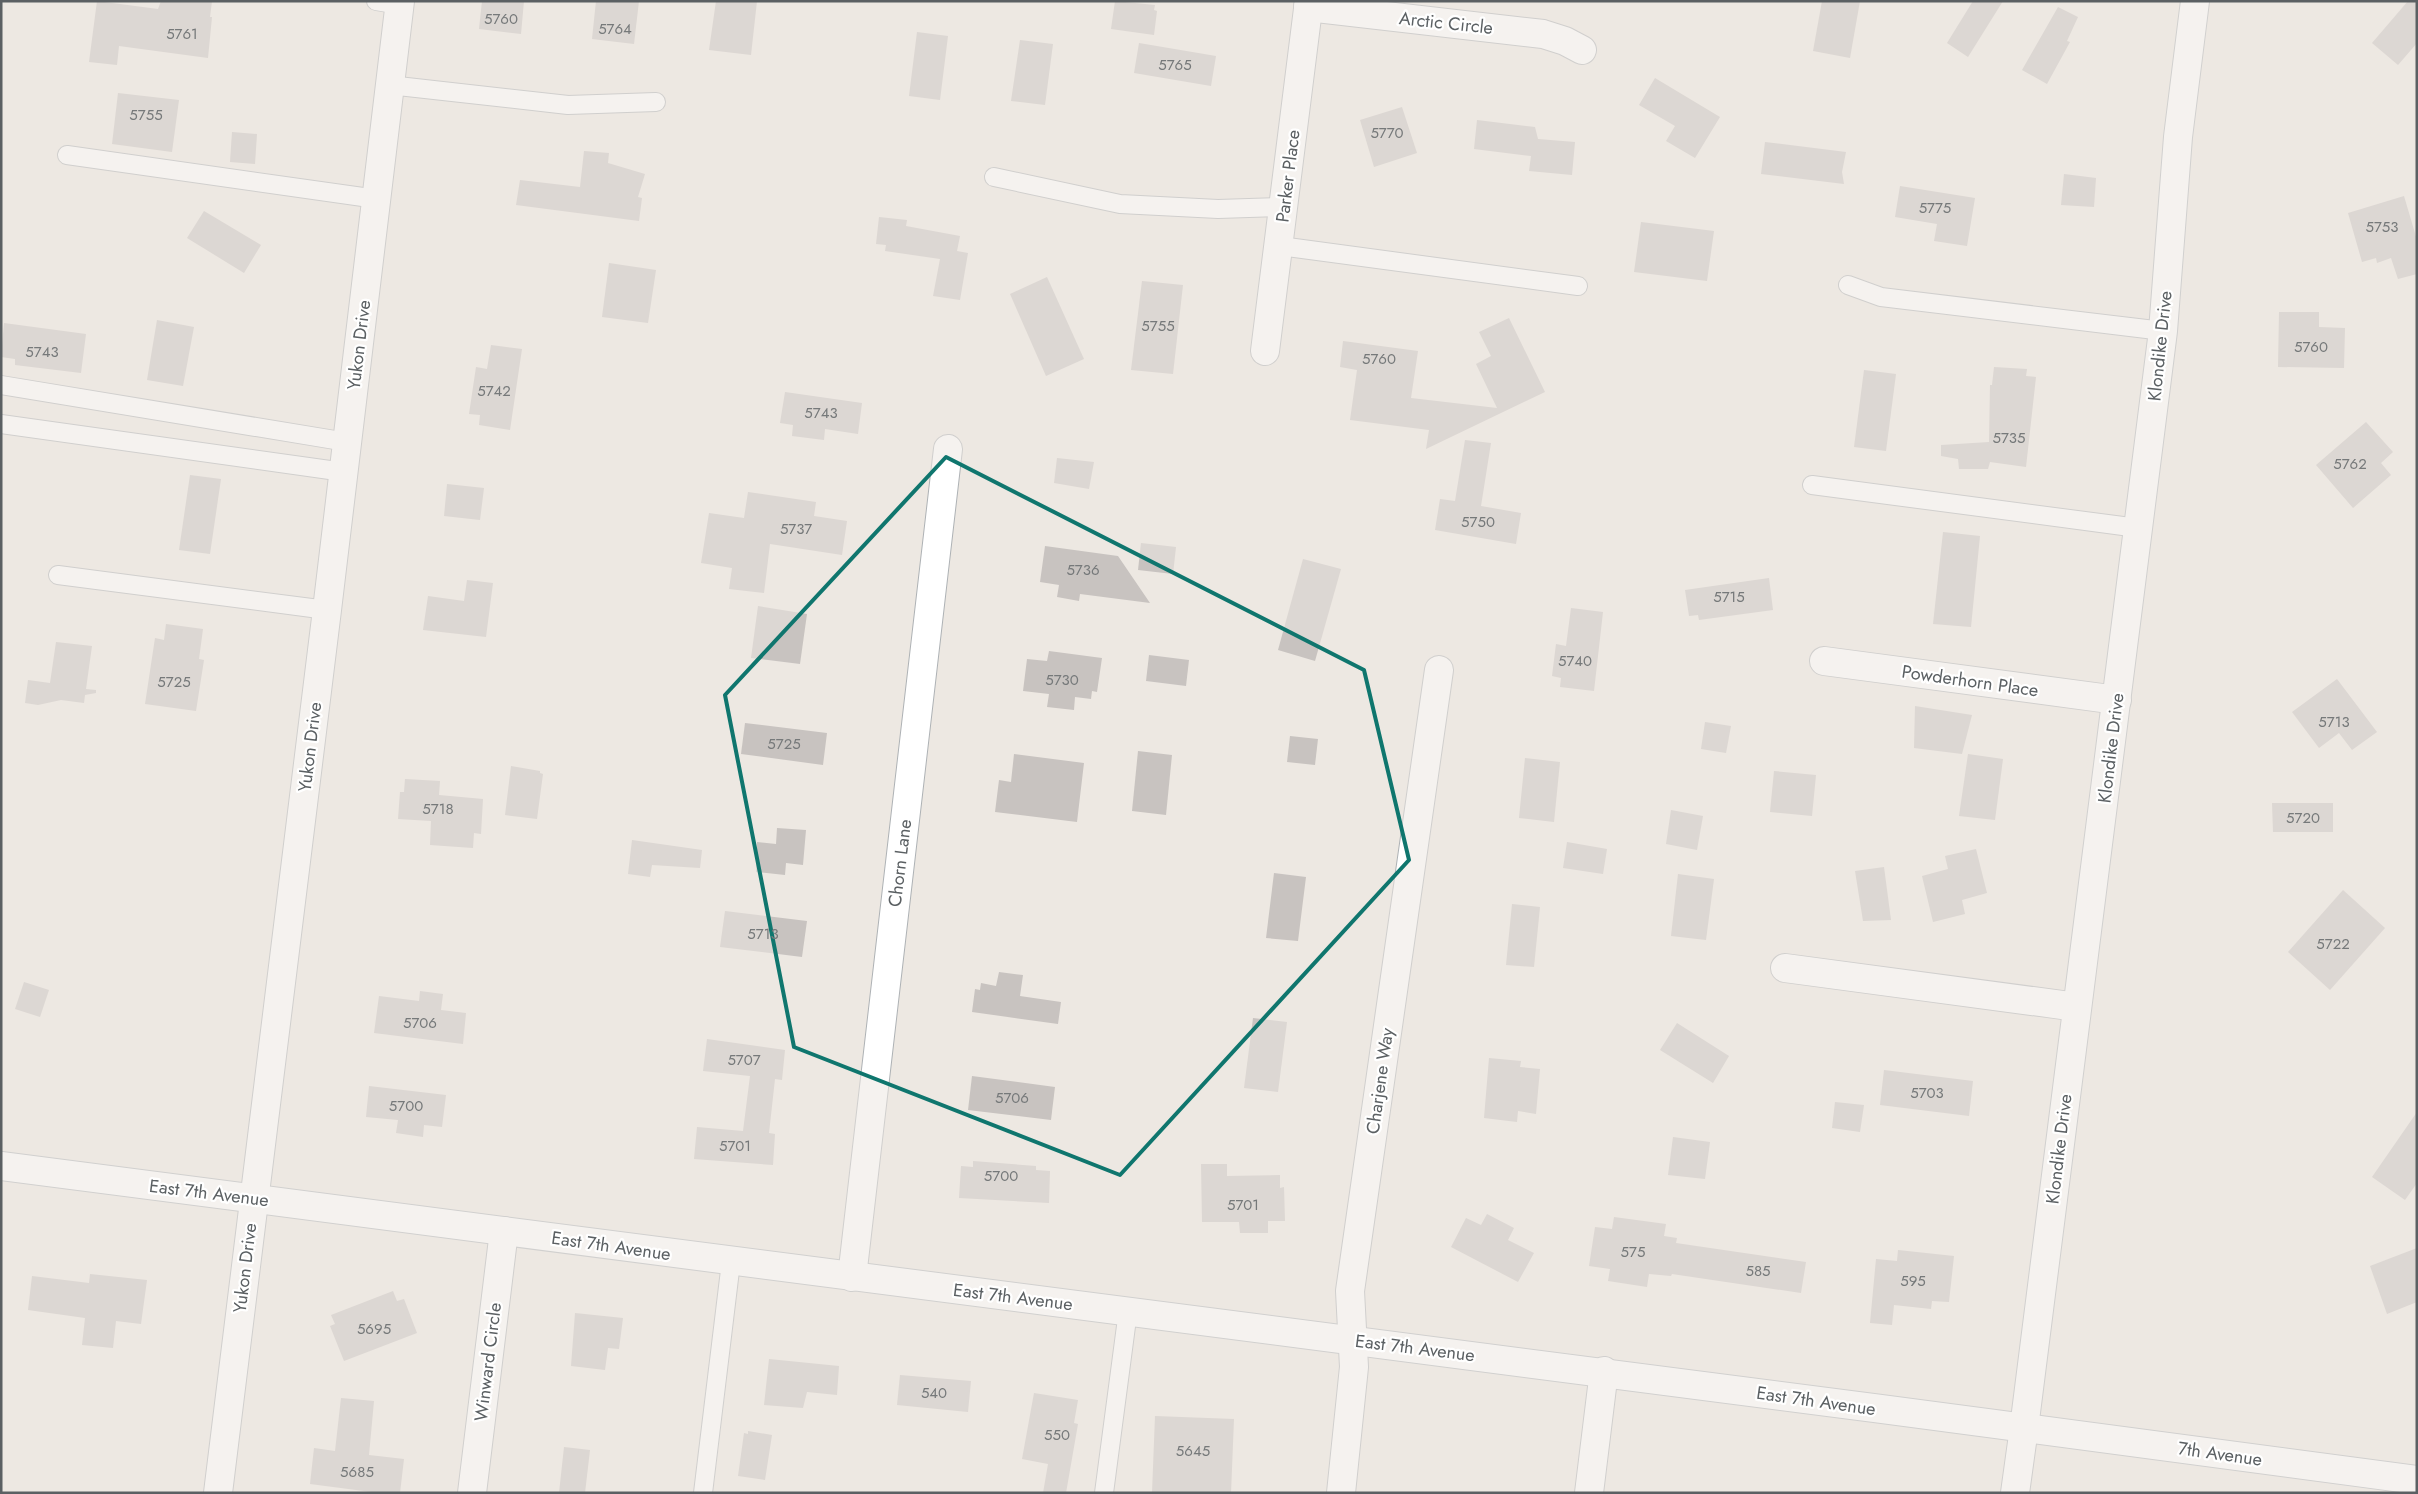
<svg xmlns="http://www.w3.org/2000/svg" width="2418" height="1494" viewBox="0 0 2418 1494" font-family="Jost,sans-serif">
	<style>
		.building { fill: #c8c3c0 }
		.lines { fill: none; stroke-linecap: round; stroke-linejoin: round }
		.lane-casing { stroke: #aeb2b5; stroke-width: 20 }
		.street-casing { stroke: #aeb2b5; stroke-width: 30 }
		.secondary-casing { stroke: #afb4b8; stroke-width: 30 }
		.lane { stroke: #fff; stroke-width: 18 }
		.street { stroke: #fff; stroke-width: 28 }
		.secondary { stroke: #fff; stroke-width: 28 }
		.marked { fill: none; stroke: #0f766e; stroke-width: 4; stroke-linejoin: round }
		.labels { text-anchor: middle; stroke-width: 4.5; stroke-linejoin: round; paint-order: stroke }
		.number-label { font-size: 15px; fill: #76797a }
		.street-label { font-size: 18px; fill: #5b6063; stroke: #fff }
	</style>
	<rect width="100%" height="100%" fill="#ede8e2"/>
	<g class="building">
		<path d="M 97,1 L 158,9 L 161,1 L 212,1 L 210,17 L 212,17 L 208,58 L 119,46 L 117,65 L 89,62 Z"/>
		<path d="M 482,1 L 524,1 L 521,34 L 479,29 Z"/>
		<path d="M 596,1 L 639,1 L 634,44 L 592,39 Z"/>
		<path d="M 716,1 L 757,1 L 751,55 L 709,50 Z"/>
		<path d="M 1115,1 L 1155,5 L 1154,10 L 1157,11 L 1154,35 L 1111,29 Z"/>
		<path d="M 1822,1 L 1860,1 L 1850,58 L 1813,51 Z"/>
		<path d="M 1973,1 L 2003,1 L 1968,57 L 1947,43 Z"/>
		<path d="M 2408,1 L 2417,1 L 2417,43 L 2398,65 L 2372,43 Z"/>
		<path d="M 2058,7 L 2078,17 L 2067,41 L 2070,42 L 2047,84 L 2022,70 Z"/>
		<path d="M 917,32 L 948,36 L 940,100 L 909,96 Z"/>
		<path d="M 1020,40 L 1053,44 L 1045,105 L 1011,101 Z"/>
		<path d="M 1139,43 L 1216,56 L 1211,86 L 1134,73 Z"/>
		<path d="M 1655,78 L 1720,117 L 1695,158 L 1666,141 L 1675,126 L 1639,105 Z"/>
		<path d="M 118,93 L 179,100 L 172,152 L 112,144 Z"/>
		<path d="M 1402,107 L 1417,153 L 1374,167 L 1360,120 Z"/>
		<path d="M 1477,120 L 1535,127 L 1538,139 L 1575,142 L 1572,175 L 1529,171 L 1531,156 L 1474,149 Z"/>
		<path d="M 232,132 L 257,134 L 255,164 L 230,162 Z"/>
		<path d="M 1765,142 L 1846,152 L 1842,172 L 1844,184 L 1761,174 Z"/>
		<path d="M 584,151 L 609,153 L 608,163 L 645,174 L 638,197 L 642,198 L 639,221 L 516,205 L 520,180 L 580,187 Z"/>
		<path d="M 2064,174 L 2096,178 L 2094,207 L 2061,205 Z"/>
		<path d="M 1900,186 L 1975,198 L 1967,246 L 1934,241 L 1937,224 L 1895,217 Z"/>
		<path d="M 2404,196 L 2417,240 L 2417,274 L 2398,279 L 2391,258 L 2377,263 L 2376,258 L 2362,262 L 2348,213 Z"/>
		<path d="M 204,211 L 261,245 L 244,273 L 187,238 Z"/>
		<path d="M 879,217 L 907,220 L 906,226 L 960,236 L 957,251 L 968,253 L 960,300 L 933,296 L 940,259 L 885,251 L 886,245 L 876,244 Z"/>
		<path d="M 1641,222 L 1714,231 L 1707,281 L 1634,272 Z"/>
		<path d="M 609,263 L 656,270 L 648,323 L 602,317 Z"/>
		<path d="M 1047,277 L 1084,359 L 1046,376 L 1010,294 Z"/>
		<path d="M 1142,281 L 1183,285 L 1173,374 L 1131,370 Z"/>
		<path d="M 2279,312 L 2319,312 L 2319,327 L 2345,328 L 2344,368 L 2278,367 Z"/>
		<path d="M 1509,318 L 1545,392 L 1426,449 L 1429,430 L 1350,420 L 1357,370 L 1340,367 L 1343,341 L 1418,351 L 1411,398 L 1497,408 L 1476,364 L 1491,356 L 1479,332 Z"/>
		<path d="M 157,320 L 194,327 L 183,386 L 147,380 Z"/>
		<path d="M 4,323 L 86,334 L 81,373 L 15,365 L 15,359 L 1,357 Z"/>
		<path d="M 491,345 L 522,349 L 510,430 L 479,425 L 480,415 L 469,414 L 476,367 L 487,369 Z"/>
		<path d="M 1994,367 L 2027,369 L 2026,376 L 2036,377 L 2026,467 L 1990,462 L 1988,469 L 1959,469 L 1958,459 L 1941,456 L 1941,445 L 1989,442 L 1990,385 L 1992,385 Z"/>
		<path d="M 1864,370 L 1896,374 L 1886,451 L 1854,447 Z"/>
		<path d="M 785,392 L 862,403 L 858,434 L 825,429 L 824,440 L 792,436 L 793,425 L 780,423 Z"/>
		<path d="M 2366,422 L 2393,452 L 2381,463 L 2391,475 L 2353,508 L 2316,465 Z"/>
		<path d="M 1465,440 L 1491,443 L 1481,506 L 1521,513 L 1516,544 L 1435,530 L 1440,499 L 1455,501 Z"/>
		<path d="M 1057,458 L 1094,462 L 1089,489 L 1054,483 Z"/>
		<path d="M 190,475 L 221,479 L 210,554 L 179,550 Z"/>
		<path d="M 447,484 L 484,488 L 480,520 L 444,516 Z"/>
		<path d="M 748,492 L 816,502 L 814,516 L 847,521 L 842,555 L 770,544 L 764,593 L 729,589 L 732,568 L 701,563 L 709,513 L 744,518 Z"/>
		<path d="M 1943,532 L 1980,536 L 1971,627 L 1933,624 Z"/>
		<path d="M 1141,543 L 1176,547 L 1173,574 L 1138,570 Z"/>
		<path d="M 1045,546 L 1118,556 L 1150,603 L 1080,594 L 1079,601 L 1057,597 L 1059,585 L 1040,582 Z"/>
		<path d="M 1303,559 L 1341,569 L 1315,661 L 1278,650 Z"/>
		<path d="M 1769,578 L 1773,610 L 1699,620 L 1698,615 L 1689,616 L 1685,590 Z"/>
		<path d="M 467,580 L 493,583 L 486,637 L 423,630 L 428,596 L 464,601 Z"/>
		<path d="M 758,606 L 807,614 L 800,664 L 751,658 Z"/>
		<path d="M 1571,608 L 1603,612 L 1594,691 L 1560,687 L 1561,678 L 1552,676 L 1556,644 L 1566,646 Z"/>
		<path d="M 166,624 L 203,629 L 199,659 L 204,660 L 196,711 L 145,704 L 155,638 L 164,640 Z"/>
		<path d="M 56,642 L 92,646 L 86,689 L 96,690 L 96,693 L 85,695 L 84,703 L 61,700 L 38,705 L 25,703 L 28,680 L 50,683 Z"/>
		<path d="M 1049,651 L 1102,658 L 1097,692 L 1092,691 L 1091,699 L 1075,697 L 1074,710 L 1047,707 L 1049,694 L 1023,691 L 1027,659 L 1047,661 Z"/>
		<path d="M 1149,655 L 1189,660 L 1186,686 L 1146,681 Z"/>
		<path d="M 2337,679 L 2377,732 L 2352,750 L 2339,733 L 2319,748 L 2292,712 Z"/>
		<path d="M 1915,706 L 1972,715 L 1962,754 L 1914,748 Z"/>
		<path d="M 1705,722 L 1731,726 L 1726,753 L 1701,749 Z"/>
		<path d="M 745,723 L 827,733 L 823,765 L 741,754 Z"/>
		<path d="M 1290,736 L 1318,739 L 1315,765 L 1287,762 Z"/>
		<path d="M 1138,751 L 1172,755 L 1166,815 L 1132,811 Z"/>
		<path d="M 1014,754 L 1084,763 L 1077,822 L 995,812 L 999,780 L 1011,782 Z"/>
		<path d="M 1968,754 L 2003,759 L 1995,820 L 1959,816 Z"/>
		<path d="M 1525,758 L 1560,762 L 1554,822 L 1519,818 Z"/>
		<path d="M 511,766 L 540,771 L 540,773 L 543,774 L 537,819 L 505,815 Z"/>
		<path d="M 1774,771 L 1816,775 L 1812,816 L 1770,812 Z"/>
		<path d="M 405,779 L 440,781 L 439,795 L 483,799 L 481,834 L 474,833 L 473,848 L 430,845 L 431,821 L 398,819 L 400,792 L 404,792 Z"/>
		<path d="M 2272,803 L 2333,803 L 2333,832 L 2273,832 Z"/>
		<path d="M 1671,810 L 1703,816 L 1697,850 L 1666,844 Z"/>
		<path d="M 777,828 L 806,830 L 803,865 L 786,863 L 785,875 L 756,872 L 757,842 L 776,844 Z"/>
		<path d="M 632,840 L 702,850 L 700,868 L 652,865 L 650,877 L 628,874 Z"/>
		<path d="M 1567,842 L 1607,849 L 1603,874 L 1563,868 Z"/>
		<path d="M 1976,849 L 1987,893 L 1962,900 L 1965,914 L 1933,922 L 1922,876 L 1948,869 L 1945,856 Z"/>
		<path d="M 1884,867 L 1891,920 L 1863,921 L 1855,871 Z"/>
		<path d="M 1274,873 L 1306,877 L 1298,941 L 1266,938 Z"/>
		<path d="M 1678,874 L 1714,879 L 1706,940 L 1671,936 Z"/>
		<path d="M 2343,890 L 2385,928 L 2330,990 L 2288,952 Z"/>
		<path d="M 1512,904 L 1540,907 L 1534,967 L 1506,965 Z"/>
		<path d="M 725,911 L 807,921 L 802,957 L 720,947 Z"/>
		<path d="M 999,972 L 1023,975 L 1020,996 L 1061,1002 L 1058,1024 L 972,1012 L 975,989 L 980,990 L 981,983 L 996,986 Z"/>
		<path d="M 24,982 L 49,990 L 40,1017 L 15,1009 Z"/>
		<path d="M 420,991 L 443,994 L 441,1010 L 466,1013 L 463,1044 L 374,1033 L 379,996 L 419,1001 Z"/>
		<path d="M 1253,1018 L 1287,1022 L 1278,1092 L 1244,1088 Z"/>
		<path d="M 1677,1023 L 1729,1056 L 1713,1083 L 1660,1050 Z"/>
		<path d="M 707,1039 L 785,1050 L 782,1080 L 775,1079 L 769,1133 L 775,1134 L 773,1165 L 694,1159 L 697,1127 L 743,1131 L 750,1076 L 703,1071 Z"/>
		<path d="M 1489,1058 L 1521,1061 L 1520,1067 L 1540,1069 L 1536,1114 L 1518,1111 L 1517,1122 L 1484,1118 Z"/>
		<path d="M 1884,1070 L 1973,1081 L 1969,1116 L 1880,1105 Z"/>
		<path d="M 972,1076 L 1055,1087 L 1051,1120 L 968,1110 Z"/>
		<path d="M 369,1086 L 446,1095 L 442,1127 L 424,1125 L 423,1137 L 396,1133 L 398,1120 L 366,1117 Z"/>
		<path d="M 1835,1102 L 1864,1105 L 1860,1132 L 1832,1128 Z"/>
		<path d="M 2417,1112 L 2417,1183 L 2405,1200 L 2372,1177 Z"/>
		<path d="M 1673,1137 L 1710,1142 L 1705,1179 L 1668,1175 Z"/>
		<path d="M 973,1161 L 1036,1166 L 1036,1170 L 1050,1171 L 1049,1203 L 959,1198 L 961,1166 L 973,1167 Z"/>
		<path d="M 1201,1164 L 1227,1164 L 1227,1176 L 1280,1175 L 1280,1188 L 1284,1187 L 1285,1221 L 1268,1221 L 1268,1233 L 1240,1233 L 1239,1222 L 1202,1222 Z"/>
		<path d="M 1487,1214 L 1514,1228 L 1508,1240 L 1534,1253 L 1518,1282 L 1451,1247 L 1466,1218 L 1481,1225 Z"/>
		<path d="M 1614,1217 L 1666,1224 L 1664,1236 L 1677,1238 L 1676,1243 L 1806,1262 L 1801,1293 L 1672,1274 L 1671,1276 L 1649,1274 L 1647,1287 L 1608,1281 L 1610,1269 L 1589,1266 L 1595,1227 L 1612,1229 Z"/>
		<path d="M 2417,1248 L 2417,1302 L 2387,1314 L 2370,1266 Z"/>
		<path d="M 1898,1250 L 1954,1256 L 1949,1302 L 1932,1301 L 1931,1309 L 1894,1305 L 1892,1325 L 1870,1323 L 1876,1259 L 1897,1261 Z"/>
		<path d="M 90,1274 L 147,1280 L 141,1324 L 116,1321 L 113,1348 L 82,1345 L 85,1318 L 28,1310 L 32,1276 L 89,1283 Z"/>
		<path d="M 393,1291 L 397,1301 L 404,1299 L 417,1333 L 344,1361 L 330,1326 L 335,1324 L 331,1315 Z"/>
		<path d="M 575,1313 L 623,1318 L 619,1349 L 608,1348 L 605,1370 L 571,1366 Z"/>
		<path d="M 769,1359 L 839,1366 L 837,1395 L 807,1392 L 803,1408 L 764,1405 Z"/>
		<path d="M 900,1375 L 971,1381 L 968,1412 L 897,1405 Z"/>
		<path d="M 1034,1393 L 1078,1400 L 1074,1423 L 1078,1424 L 1066,1493 L 1043,1493 L 1048,1464 L 1022,1459 Z"/>
		<path d="M 341,1398 L 374,1401 L 369,1455 L 404,1459 L 400,1493 L 379,1493 L 310,1484 L 314,1448 L 335,1451 Z"/>
		<path d="M 1155,1416 L 1234,1419 L 1231,1493 L 1152,1493 Z"/>
		<path d="M 748,1431 L 772,1435 L 765,1480 L 738,1476 L 744,1433 L 748,1434 Z"/>
		<path d="M 564,1447 L 590,1450 L 585,1493 L 559,1493 Z"/>
	</g>
	<g class="lines">
		<g class="lane-casing">
			<g id="lane">
				<path d="M 376,1 L 400,5"/>
				<path d="M 389,85 L 568,105 L 656,102"/>
				<path d="M 67,155 L 377,199"/>
				<path d="M 994,177 L 1120,204 L 1218,209 L 1284,207"/>
				<path d="M 1280,246 L 1578,286"/>
				<path d="M 1848,285 L 1881,297 L 2163,331"/>
				<path d="M 1,385 L 347,442"/>
				<path d="M 1,424 L 344,472"/>
				<path d="M 1812,485 L 2138,528"/>
				<path d="M 58,575 L 327,610"/>
				<path d="M 703,1493 L 731,1262"/>
				<path d="M 1104,1493 L 1128,1311"/>
			</g>
		</g>
		<g class="street-casing">
			<g id="street">
				<path d="M 1308,7 L 1543,34 L 1565,41 L 1582,50"/>
				<path d="M 1265,351 L 1309,1"/>
				<path d="M 1824,661 L 2117,700"/>
				<path d="M 1785,968 L 2077,1007"/>
				<path d="M 852,1277 L 948,449"/>
				<path d="M 218,1493 L 327,610 L 400,1"/>
				<path d="M 472,1493 L 504,1231"/>
				<path d="M 1341,1493 L 1354,1367 L 1350,1291 L 1439,670"/>
				<path d="M 1589,1493 L 1604,1371"/>
				<path d="M 2015,1493 L 2024,1428"/>
			</g>
		</g>
		<g class="secondary-casing">
			<g id="secondary">
				<path d="M 1,1166 C 806,1270 1612,1372 2417,1480"/>
				<path d="M 2024,1428 L 2163,331 L 2178,137 L 2195,1"/>
			</g>
		</g>
		<use href="#lane" class="lane"/>
		<use href="#street" class="street"/>
		<use href="#secondary" class="secondary"/>
	</g>
	<path d="M0 0H2418V1494H0ZM 946,457 L 1364,670 L 1409,860 L 1120,1175 L 794,1047 L 725,695 Z" fill="#ede8e2" fill-opacity=".55" fill-rule="evenodd"/>
	<path class="marked" d="M 946,457 L 1364,670 L 1409,860 L 1120,1175 L 794,1047 L 725,695 Z"/>
	<g class="labels">
		<g class="number-label">
			<text x="501" y="24">5760</text>
			<text x="615" y="34">5764</text>
			<text x="182" y="39">5761</text>
			<text x="1175" y="70">5765</text>
			<text x="146" y="120">5755</text>
			<text x="1387" y="138">5770</text>
			<text x="1935" y="213">5775</text>
			<text x="2382" y="232">5753</text>
			<text x="1158" y="331">5755</text>
			<text x="2311" y="352">5760</text>
			<text x="42" y="357">5743</text>
			<text x="1379" y="364">5760</text>
			<text x="494" y="396">5742</text>
			<text x="821" y="418">5743</text>
			<text x="2009" y="443">5735</text>
			<text x="2350" y="469">5762</text>
			<text x="1478" y="527">5750</text>
			<text x="796" y="534">5737</text>
			<text x="1083" y="575">5736</text>
			<text x="1729" y="602">5715</text>
			<text x="1575" y="666">5740</text>
			<text x="1062" y="685">5730</text>
			<text x="174" y="687">5725</text>
			<text x="2334" y="727">5713</text>
			<text x="784" y="749">5725</text>
			<text x="438" y="814">5718</text>
			<text x="2303" y="823">5720</text>
			<text x="763" y="939">5713</text>
			<text x="2333" y="949">5722</text>
			<text x="420" y="1028">5706</text>
			<text x="744" y="1065">5707</text>
			<text x="1927" y="1098">5703</text>
			<text x="1012" y="1103">5706</text>
			<text x="406" y="1111">5700</text>
			<text x="735" y="1151">5701</text>
			<text x="1001" y="1181">5700</text>
			<text x="1243" y="1210">5701</text>
			<text x="1633" y="1257">575</text>
			<text x="1758" y="1276">585</text>
			<text x="1913" y="1286">595</text>
			<text x="374" y="1334">5695</text>
			<text x="934" y="1398">540</text>
			<text x="1057" y="1440">550</text>
			<text x="1193" y="1456">5645</text>
			<text x="357" y="1477">5685</text>
		</g>
		<g class="street-label">
			<text transform="translate(1446 23) rotate(6)" y="6">Arctic Circle</text>
			<text transform="translate(1288 176) rotate(-83)" y="6">Parker Place</text>
			<text transform="translate(359 345) rotate(-83)" y="6">Yukon Drive</text>
			<text transform="translate(2160 346) rotate(-84)" y="6">Klondike Drive</text>
			<text transform="translate(1970 681) rotate(8)" y="6">Powderhorn Place</text>
			<text transform="translate(310 747) rotate(-83)" y="6">Yukon Drive</text>
			<text transform="translate(2111 748) rotate(-83)" y="6">Klondike Drive</text>
			<text transform="translate(900 863) rotate(-83)" y="6">Chorn Lane</text>
			<text transform="translate(1380 1081) rotate(-82)" y="6">Charjene Way</text>
			<text transform="translate(2059 1149) rotate(-83)" y="6">Klondike Drive</text>
			<text transform="translate(209 1193) rotate(7)" y="6">East 7th Avenue</text>
			<text transform="translate(611 1246) rotate(8)" y="6">East 7th Avenue</text>
			<text transform="translate(245 1268) rotate(-83)" y="6">Yukon Drive</text>
			<text transform="translate(1013 1297) rotate(7)" y="6">East 7th Avenue</text>
			<text transform="translate(1415 1348) rotate(7)" y="6">East 7th Avenue</text>
			<text transform="translate(488 1362) rotate(-83)" y="6">Winward Circle</text>
			<text transform="translate(1816 1401) rotate(8)" y="6">East 7th Avenue</text>
			<text transform="translate(2220 1454) rotate(8)" y="6">7th Avenue</text>
		</g>
	</g>
	<rect width="2418" height="1494" fill="none" stroke="#5b6063" stroke-width="5"/>
</svg>
